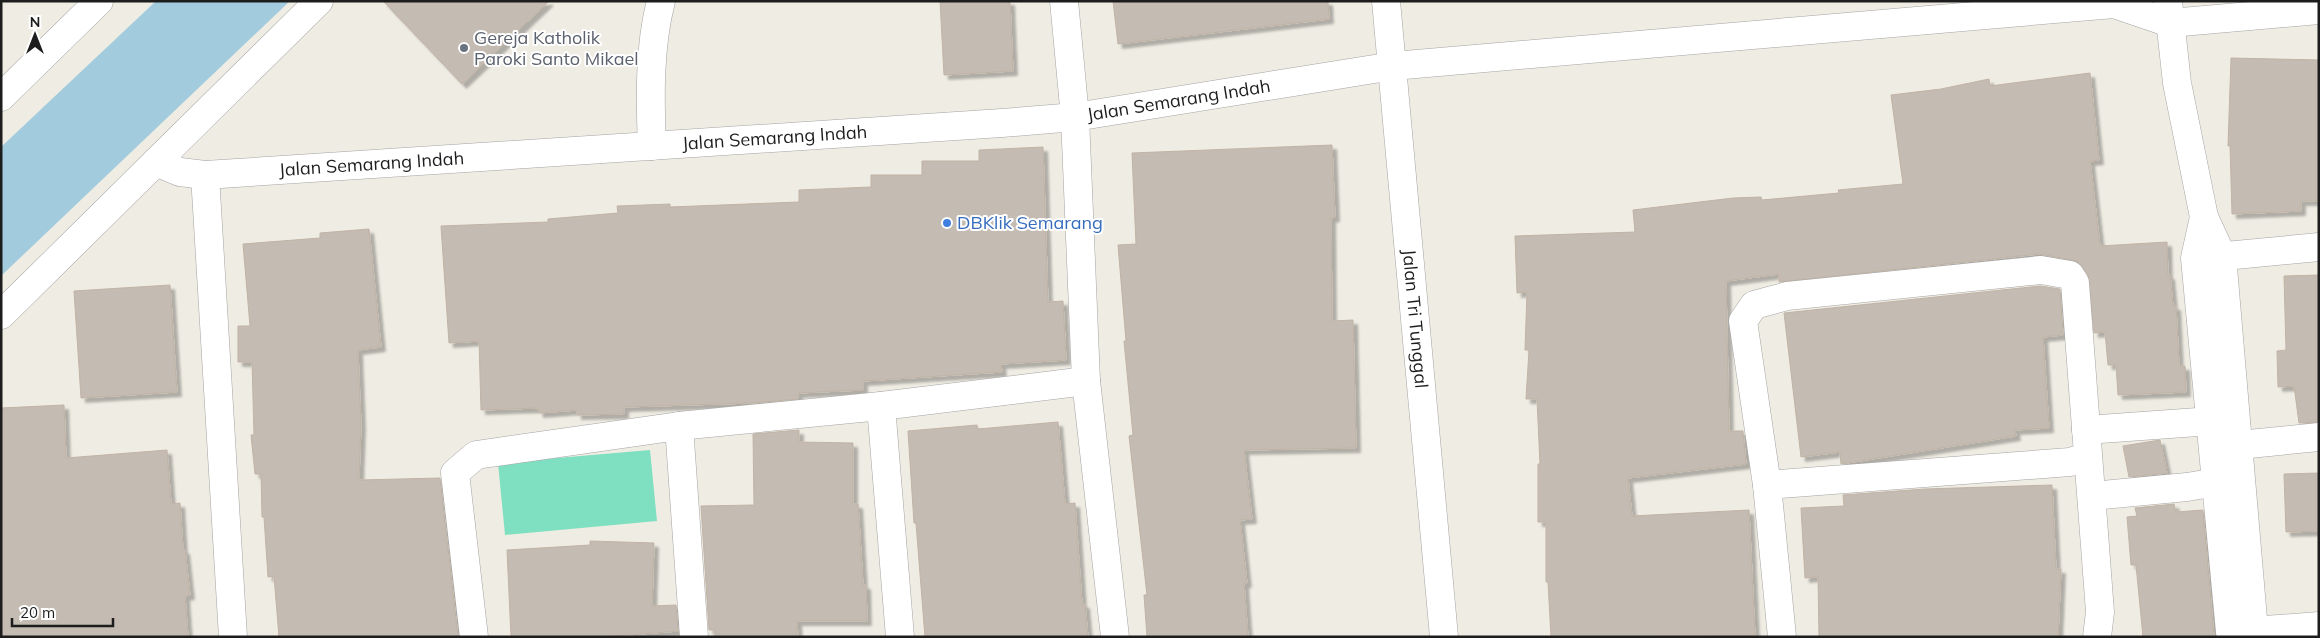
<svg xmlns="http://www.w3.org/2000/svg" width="2320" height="638" viewBox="0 0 2320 638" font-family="Mulish,sans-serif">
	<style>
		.pitch { fill: #7fe0c1 }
		.water { fill: #a2ccde }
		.building { fill: #c4bbb2; stroke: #c1b3a5; filter: url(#shadow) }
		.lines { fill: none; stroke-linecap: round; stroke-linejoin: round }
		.minor-casing { stroke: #a4a4a4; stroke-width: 29 }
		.minor { stroke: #fff; stroke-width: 28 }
		.worship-dot { fill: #6b7280; stroke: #fff; stroke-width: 2 }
		.shop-dot { fill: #3f7fe0; stroke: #fff; stroke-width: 2 }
		.labels { text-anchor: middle; stroke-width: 4; stroke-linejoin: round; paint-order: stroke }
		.worship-label { font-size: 18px; fill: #5b616d; stroke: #fff; text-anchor: start }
		.street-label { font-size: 18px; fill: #1d1d1d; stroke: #fff }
		.shop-label { font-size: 18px; fill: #366cbe; stroke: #fff; text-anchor: start }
	</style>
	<defs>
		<filter id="shadow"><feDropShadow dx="4.5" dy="4.5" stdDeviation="1" flood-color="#0004"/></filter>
	</defs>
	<rect width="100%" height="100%" fill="#efece3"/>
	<path class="pitch" d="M 650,450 L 657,521 L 505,535 L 498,463 Z"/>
	<path class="water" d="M 156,1 L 290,1 L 1,276 L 1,147 Z"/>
	<g class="building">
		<path d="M 383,1 L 549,1 L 462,84 Z"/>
		<path d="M 940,1 L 1010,1 L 1013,71 L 944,75 Z"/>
		<path d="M 1113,1 L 1328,1 L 1329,19 L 1118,44 Z"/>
		<path d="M 2231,58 L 2319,60 L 2319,201 L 2301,201 L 2301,211 L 2232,214 L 2230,146 L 2228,146 Z"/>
		<path d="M 2090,73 L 2099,160 L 2090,161 L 2100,246 L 2167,242 L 2168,276 L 2170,275 L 2173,306 L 2176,306 L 2179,366 L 2185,366 L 2186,392 L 2118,395 L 2116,365 L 2108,365 L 2105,332 L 2094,333 L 2088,275 L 2079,262 L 2073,260 L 2039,254 L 1779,282 L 1779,274 L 1726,281 L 1729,431 L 1743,431 L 1746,464 L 1628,478 L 1632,516 L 1749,510 L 1755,636 L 1551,637 L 1548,582 L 1546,582 L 1546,522 L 1538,522 L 1538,464 L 1540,464 L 1537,399 L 1526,399 L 1529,350 L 1525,350 L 1527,292 L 1517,293 L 1515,236 L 1635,232 L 1633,210 L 1733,198 L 1761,197 L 1762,200 L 1839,193 L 1838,190 L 1903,184 L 1891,95 L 1941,89 L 1989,79 L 1990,86 Z"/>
		<path d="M 1332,145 L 1335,217 L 1331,218 L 1332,321 L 1353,320 L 1356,448 L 1244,450 L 1252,519 L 1240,520 L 1247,583 L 1244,583 L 1248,637 L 1147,637 L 1144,595 L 1147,595 L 1129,436 L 1133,435 L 1124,341 L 1126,341 L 1118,245 L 1136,244 L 1132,153 Z"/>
		<path d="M 1043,147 L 1048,302 L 1063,301 L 1066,360 L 1001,364 L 1002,372 L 863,381 L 863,390 L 798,393 L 798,399 L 752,403 L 624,407 L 624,414 L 577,415 L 577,410 L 539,413 L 538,408 L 481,410 L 479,341 L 449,343 L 441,226 L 548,222 L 548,219 L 618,213 L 617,206 L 670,204 L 670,207 L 799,202 L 799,190 L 871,187 L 871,175 L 922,175 L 922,161 L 979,161 L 979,150 Z"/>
		<path d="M 369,229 L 381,347 L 358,350 L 361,425 L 359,480 L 440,478 L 458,637 L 279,637 L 274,576 L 268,577 L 264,517 L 262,517 L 261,474 L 255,474 L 251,435 L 254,435 L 252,362 L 238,362 L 238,326 L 250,326 L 243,244 L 320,238 L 320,233 Z"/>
		<path d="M 2319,275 L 2319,422 L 2299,423 L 2294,386 L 2278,387 L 2277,351 L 2286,350 L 2284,276 Z"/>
		<path d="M 170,285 L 177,392 L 81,398 L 74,291 Z"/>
		<path d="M 2040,286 L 2060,289 L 2063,335 L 2043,337 L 2049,428 L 2015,430 L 2016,436 L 1841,464 L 1840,452 L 1801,457 L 1784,313 Z"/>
		<path d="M 64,405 L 66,458 L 167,450 L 171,504 L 180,503 L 183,550 L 185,550 L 190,595 L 185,596 L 188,637 L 1,637 L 1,408 Z"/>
		<path d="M 1058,422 L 1065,504 L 1075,503 L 1082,604 L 1085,604 L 1088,637 L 925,637 L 916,523 L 914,523 L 908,431 L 977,425 L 978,429 Z"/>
		<path d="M 799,430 L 799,442 L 853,443 L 853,504 L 858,504 L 863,585 L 866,585 L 867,621 L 797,621 L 798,637 L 715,637 L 715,630 L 709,630 L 701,506 L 754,505 L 753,434 Z"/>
		<path d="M 2160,440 L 2167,473 L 2129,477 L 2123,446 Z"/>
		<path d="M 2319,473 L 2319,531 L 2286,532 L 2284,474 Z"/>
		<path d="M 2052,485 L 2056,569 L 2061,569 L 2058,637 L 1819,637 L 1818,577 L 1805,578 L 1801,508 L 1844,506 L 1843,495 L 1925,489 Z"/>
		<path d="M 2174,504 L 2176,512 L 2203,510 L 2214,637 L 2143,637 L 2136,565 L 2131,565 L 2127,517 L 2137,516 L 2135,508 Z"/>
		<path d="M 590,541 L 654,543 L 652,606 L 676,605 L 678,631 L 603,637 L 511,637 L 507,550 L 590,545 Z"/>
	</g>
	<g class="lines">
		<g class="minor-casing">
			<g id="minor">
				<path d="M 1064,1 L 1075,117 L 1086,381 L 1115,637"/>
				<path id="s1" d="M 1386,1 L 1444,637"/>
				<path d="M 2168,1 L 2177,83 L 2204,217 L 2222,256 L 2254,631 L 2250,637"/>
				<path d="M 2114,4 L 2170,23 L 2319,10"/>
				<path d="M 1,97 L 99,1"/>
				<path d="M 652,146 C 650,98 649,47 661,1"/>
				<path id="s2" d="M 156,162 L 180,172 L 205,175 L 1002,123 L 1075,117 L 1393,66 L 2114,4 L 2119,1"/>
				<path d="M 205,175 L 233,637"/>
				<path d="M 2204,217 L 2195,258 L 2230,632 L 2232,637"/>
				<path d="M 2204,258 L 2319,247"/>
				<path d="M 1,315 L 319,1"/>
				<path d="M 881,406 L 900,637"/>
				<path d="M 679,426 L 694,637"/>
				<path d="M 2086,430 L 2212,421"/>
				<path d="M 2239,445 L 2319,437"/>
				<path d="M 1767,485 L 2070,462 L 2087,457"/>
				<path d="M 2092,496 L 2187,487 L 2217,482"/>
				<path d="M 2237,632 L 2319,626"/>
				<path d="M 474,637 L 455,473 L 476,455 L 679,426 L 881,406 L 1086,381"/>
				<path d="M 1782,637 L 1767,485 L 1743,321 L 1754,305 L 1787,296 L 2041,270 L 2070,275 L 2075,283 L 2100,612 L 2097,637"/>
			</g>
		</g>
		<use href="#minor" class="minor"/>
	</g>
	<circle class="worship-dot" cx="464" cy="48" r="5"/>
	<circle class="shop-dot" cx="947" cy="223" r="5"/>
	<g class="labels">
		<g class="worship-label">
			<text x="474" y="44">Gereja Katholik<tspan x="474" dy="21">Paroki Santo Mikael</tspan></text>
		</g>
		<g class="street-label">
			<text dy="6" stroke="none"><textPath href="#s2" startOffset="1028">Jalan Semarang Indah</textPath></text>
			<text dy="6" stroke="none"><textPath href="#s2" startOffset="622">Jalan Semarang Indah</textPath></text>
			<text dy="6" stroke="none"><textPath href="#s2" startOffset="218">Jalan Semarang Indah</textPath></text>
			<text dy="6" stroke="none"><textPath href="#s1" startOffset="319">Jalan Tri Tunggal</textPath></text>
		</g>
		<g class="shop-label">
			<text x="957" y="229">DBKlik Semarang</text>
		</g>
	</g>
	<rect width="2320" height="638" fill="none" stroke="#1d1d1d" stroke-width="5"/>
	<g transform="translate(35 35)" stroke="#ffffff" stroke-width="4" paint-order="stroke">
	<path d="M0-4L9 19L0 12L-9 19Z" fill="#1d1d1d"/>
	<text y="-8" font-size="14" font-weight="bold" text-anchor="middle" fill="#1d1d1d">N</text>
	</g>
	<path d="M12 618v8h101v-8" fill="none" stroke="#1d1d1d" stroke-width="2.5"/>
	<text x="20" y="618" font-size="15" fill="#1d1d1d" stroke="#ffffff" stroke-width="4" paint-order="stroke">20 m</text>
</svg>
